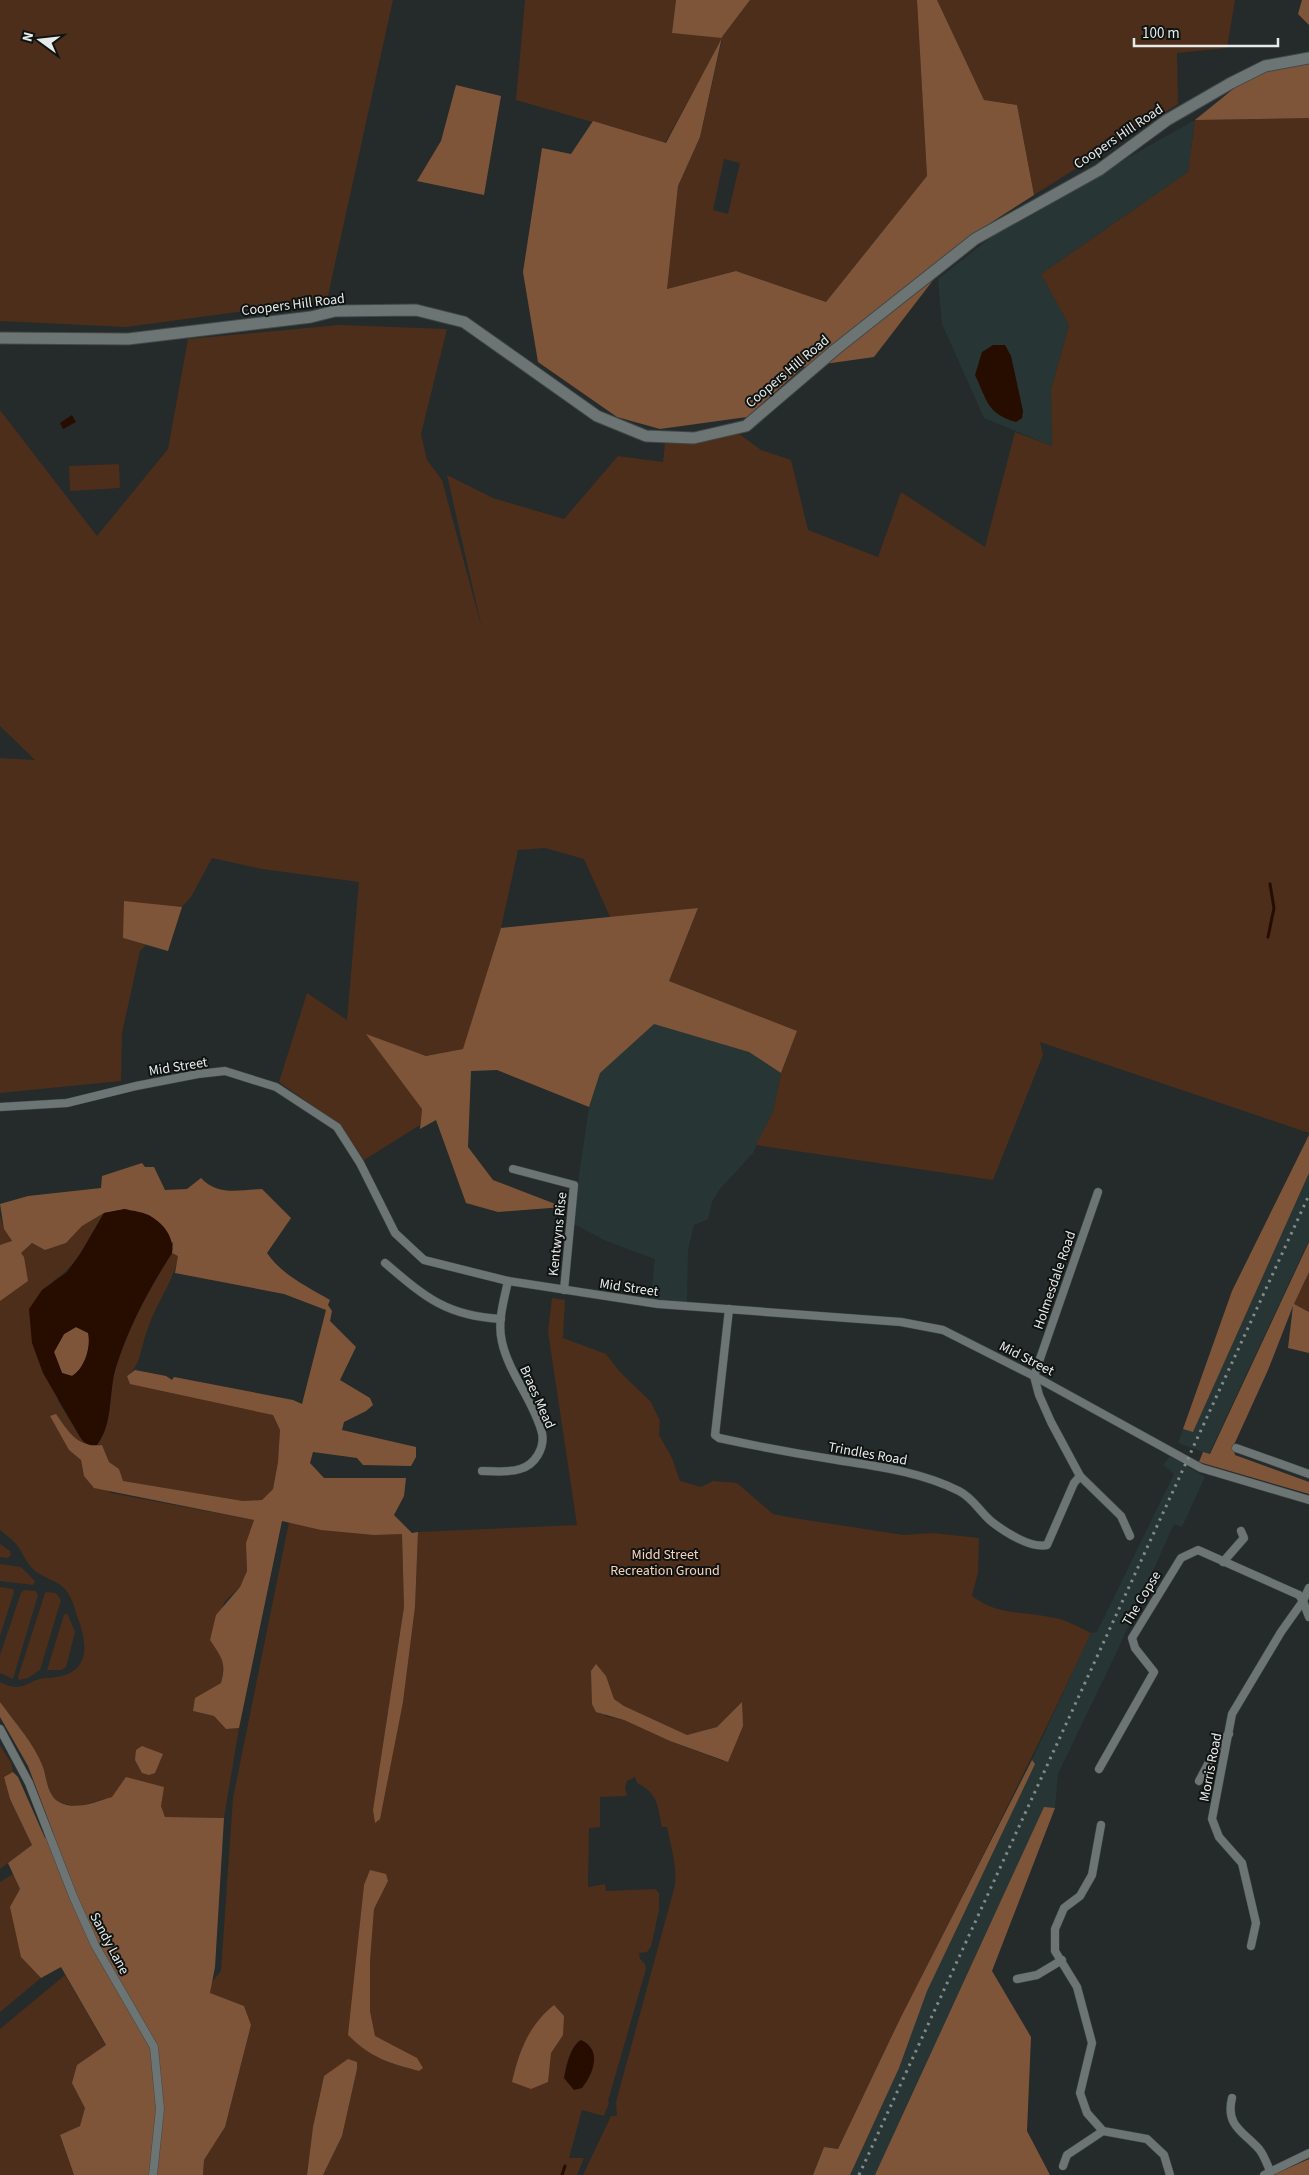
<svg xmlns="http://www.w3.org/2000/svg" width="1309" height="2175" viewBox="0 0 1309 2175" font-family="'Source Sans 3',sans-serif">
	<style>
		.built { fill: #273635 }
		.green { fill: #4c2e1b; fill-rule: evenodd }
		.forest { fill: #7f553a }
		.water { fill: #270c00; fill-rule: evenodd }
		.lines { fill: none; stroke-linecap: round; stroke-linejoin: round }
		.stream { stroke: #270c00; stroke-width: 3 }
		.street-casing { stroke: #414847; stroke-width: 9 }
		.secondary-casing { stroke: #414847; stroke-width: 13 }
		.street { stroke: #6c7574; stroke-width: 8 }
		.secondary { stroke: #6c7574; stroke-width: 11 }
		.rail { stroke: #848a89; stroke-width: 3; stroke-dasharray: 2.5 5; stroke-linecap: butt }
		.labels { text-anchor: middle; stroke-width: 4; stroke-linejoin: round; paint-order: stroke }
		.street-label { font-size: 14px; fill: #e6ebea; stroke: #0f1312 }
		.park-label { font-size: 14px; fill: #fed3ba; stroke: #0f1312 }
	</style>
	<rect width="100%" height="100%" fill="#242b2a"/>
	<g class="built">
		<path d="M 1195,120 L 1188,172 L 1041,274 L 1069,325 L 1051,390 L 1052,446 L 984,418 L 942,324 L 938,279 L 1003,228 Z"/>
		<path d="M 619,1013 L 749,1052 L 781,1073 L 773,1112 L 753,1153 L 719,1190 L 712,1202 L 708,1219 L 694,1225 L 688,1250 L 687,1306 L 650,1303 L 655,1259 L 606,1241 L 572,1223 L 589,1107 Z"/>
		<path d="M 1309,1173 L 1309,1240 L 1209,1454 L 1178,1443 L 1183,1429 L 1193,1431 Z"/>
		<path d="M 1170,1456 L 1205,1477 L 1182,1527 L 1174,1524 L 1118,1649 L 1058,1774 L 1055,1808 L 908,2175 L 824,2175 L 1032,1760 L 1091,1633 L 1097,1632 L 1174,1474 L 1163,1465 Z"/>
	</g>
	<g class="green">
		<path d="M 0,0 L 393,0 L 327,300 L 126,327 L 0,321 Z"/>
		<path d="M 525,0 L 676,0 L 672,33 L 722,37 L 750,0 L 917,0 L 927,176 L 826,302 L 736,271 L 666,289 L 678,186 L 700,137 L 722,40 L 665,143 L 516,100 ZM 724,159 L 740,163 L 728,214 L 713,210 Z"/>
		<path d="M 937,0 L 1235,0 L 1227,48 L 1177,53 L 1178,104 L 1034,195 L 1017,105 L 984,100 Z"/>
		<path d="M 1309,118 L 1309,1133 L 1040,1042 L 1043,1055 L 993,1180 L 756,1145 L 773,1112 L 781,1073 L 797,1031 L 669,981 L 698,908 L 611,919 L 584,859 L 545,848 L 518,850 L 501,928 L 464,1049 L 426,1056 L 370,1036 L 422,1109 L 420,1125 L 364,1160 L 340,1125 L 279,1082 L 307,993 L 347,1020 L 359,882 L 262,869 L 212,858 L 191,897 L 182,907 L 123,938 L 146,945 L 140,951 L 122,1033 L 121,1081 L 0,1093 L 0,758 L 35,760 L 0,726 L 0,410 L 97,536 L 168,449 L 188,339 L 339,325 L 447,329 L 421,434 L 427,460 L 442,480 L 482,629 L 447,475 L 493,498 L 564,519 L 618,456 L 663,462 L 665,443 L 690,444 L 738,433 L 761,450 L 791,460 L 808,530 L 878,557 L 901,492 L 985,547 L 1015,432 L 1052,446 L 1051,390 L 1069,325 L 1041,274 L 1188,172 L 1195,120 Z"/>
		<path d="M 119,464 L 120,488 L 70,491 L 69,466 Z"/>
		<path d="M 104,1213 C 89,1238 78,1266 53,1281 L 58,1401 L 84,1443 L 75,1440 L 56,1414 L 69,1450 L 81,1460 L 84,1476 L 111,1493 L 254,1520 L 246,1545 L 247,1571 L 240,1587 L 225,1601 L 210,1639 C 221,1657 227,1662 221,1683 L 196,1698 L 193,1711 L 214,1716 L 226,1729 L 239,1728 L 224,1818 L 165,1817 L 161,1806 L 112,1797 L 77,1807 L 59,1802 L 50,1794 L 43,1767 L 0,1702 L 0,1682 C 25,1695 28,1678 47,1678 C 89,1676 90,1649 77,1616 C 74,1606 71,1595 64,1588 C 56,1580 43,1578 34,1570 C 26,1563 23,1553 17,1545 C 13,1540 5,1534 0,1530 L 0,1301 L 21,1253 L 32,1243 L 45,1250 L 66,1243 L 82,1226 Z"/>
		<path d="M 0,1215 L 4,1229 L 12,1242 L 0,1245 Z"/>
		<path d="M 172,1253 L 179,1256 C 173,1282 155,1305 147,1331 C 141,1346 141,1366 127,1376 L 273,1415 L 280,1430 L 278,1462 L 273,1489 L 262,1500 L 243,1501 L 122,1481 L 119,1469 L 109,1462 L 102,1445 L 97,1445 C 114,1422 108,1393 116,1367 C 129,1326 149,1289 172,1253 Z"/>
		<path d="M 1309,1272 L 1309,1312 L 1294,1304 Z"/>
		<path d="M 552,1298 L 565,1300 L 563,1338 L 606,1354 L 620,1372 L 651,1402 L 660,1421 L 659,1435 L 672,1458 L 680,1481 L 701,1487 L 713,1481 L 737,1483 L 773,1514 L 794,1518 L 903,1535 L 933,1533 L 979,1538 L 978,1572 L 972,1596 C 1000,1617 1023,1610 1055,1618 C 1067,1620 1080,1628 1091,1633 C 1010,1807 920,1976 838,2149 L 824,2147 L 813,2175 L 583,2175 L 611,2116 L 617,2116 L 616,2102 L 675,1885 C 677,1865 671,1847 667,1827 L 662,1827 C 657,1806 659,1794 637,1783 L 635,1777 L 627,1781 L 625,1787 L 627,1796 L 600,1797 L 600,1827 L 589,1828 L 588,1887 L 605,1884 L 606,1891 L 655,1889 L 659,1893 L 659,1910 L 651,1947 L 647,1952 L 639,1953 L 640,1959 L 645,1964 L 646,1969 L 608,2101 L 609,2103 L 604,2116 L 582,2110 L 569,2158 L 584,2158 L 577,2175 L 323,2175 L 342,2136 L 357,2069 L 356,2062 L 324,2076 L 313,2127 L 307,2175 L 203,2175 L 204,2160 L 225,2127 L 251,2025 L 244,2006 L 210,1994 L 212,1982 L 221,1971 L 233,1798 L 289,1522 C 326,1531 363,1535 402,1534 L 404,1607 L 373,1810 L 375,1823 L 403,1702 L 415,1607 L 418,1532 L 577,1525 L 548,1332 ZM 606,1676 L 614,1699 L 624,1706 L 687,1735 L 717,1727 L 742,1702 L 723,1761 L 670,1741 L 624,1720 L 605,1716 ZM 388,1881 L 374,1909 L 370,1961 L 370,2011 L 375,2037 L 423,2068 L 419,2071 C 389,2063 371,2058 349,2035 L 364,1885 Z"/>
		<path d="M 0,1544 L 10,1551 L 11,1555 L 8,1558 L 0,1557 Z"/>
		<path d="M 0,1564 L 21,1567 L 35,1581 L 33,1585 L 0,1581 Z"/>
		<path d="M 0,1587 L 13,1589 L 14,1592 L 0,1636 Z"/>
		<path d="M 24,1590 L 36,1591 L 38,1595 L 13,1679 L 0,1673 L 0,1655 L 21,1593 Z"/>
		<path d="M 47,1592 L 56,1593 L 61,1600 L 40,1670 L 28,1678 L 19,1680 L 18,1677 L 45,1593 Z"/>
		<path d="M 67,1613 L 75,1632 L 66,1667 L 61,1670 L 47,1670 L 64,1615 Z"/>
		<path d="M 0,1745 L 11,1763 L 13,1772 L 4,1777 L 10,1799 L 32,1845 L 0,1869 Z"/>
		<path d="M 13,1874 L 20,1889 L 21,1957 L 41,1978 L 0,2012 L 0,1882 Z"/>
		<path d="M 65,1975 L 106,2046 L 77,2065 L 85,2108 L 80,2126 L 60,2136 L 74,2175 L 0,2175 L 0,2029 Z"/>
	</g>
	<g class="forest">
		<path d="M 676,0 L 750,0 L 722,37 L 700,137 L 678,186 L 667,289 L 736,271 L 826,302 L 927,176 L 917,0 L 937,0 L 984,100 L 1017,105 L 1034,195 L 964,240 L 874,357 L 803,367 L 747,417 L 660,429 L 617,417 L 538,362 L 523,272 L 542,148 L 571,154 L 593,121 L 666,143 L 722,38 L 672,33 Z"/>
		<path d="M 1302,0 L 1309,0 L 1309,25 L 1298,14 Z"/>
		<path d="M 1309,54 L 1309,118 L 1195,120 L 1264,64 Z"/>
		<path d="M 456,85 L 501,96 L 484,195 L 417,181 L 441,141 Z"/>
		<path d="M 124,901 L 182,907 L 168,951 L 123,938 Z"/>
		<path d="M 698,908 L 669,981 L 797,1031 L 781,1073 L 749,1052 L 654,1024 L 600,1073 L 589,1107 L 497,1070 L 471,1071 L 468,1147 L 493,1180 L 563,1207 L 498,1212 L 466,1203 L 436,1120 L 420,1129 L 422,1109 L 366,1034 L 426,1056 L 463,1049 L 501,928 Z"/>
		<path d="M 1309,1135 L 1309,1173 L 1193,1432 L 1183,1429 L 1232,1291 Z"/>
		<path d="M 142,1163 L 145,1167 L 154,1167 L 165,1190 L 187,1189 L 201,1178 C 217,1196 240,1190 262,1189 L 291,1218 L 267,1253 C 282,1275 308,1287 330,1300 L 328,1305 L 332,1311 L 330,1321 L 356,1347 L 340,1380 L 370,1398 L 373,1405 L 366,1411 L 344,1422 L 342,1430 L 416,1447 L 416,1457 L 411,1466 L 363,1465 L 357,1458 L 313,1452 L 310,1463 L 324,1478 L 406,1478 L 404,1496 L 394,1515 L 412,1533 L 418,1532 L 415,1607 L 403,1702 L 380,1819 L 375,1823 L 373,1810 L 404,1607 L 402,1534 L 374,1535 L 321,1530 L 282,1521 L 239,1728 L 226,1729 L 214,1716 L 193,1711 L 195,1698 L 221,1683 C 227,1662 221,1657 210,1640 L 216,1615 L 240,1587 L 247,1571 L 246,1543 L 254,1520 L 94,1488 L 84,1476 L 81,1460 L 69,1450 L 50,1416 L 56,1414 C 70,1433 76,1447 102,1445 L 109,1462 L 119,1469 L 123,1481 L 243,1501 L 262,1500 L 273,1489 L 278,1462 L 280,1430 L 273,1415 L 130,1384 L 127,1376 L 135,1370 L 166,1376 L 172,1380 L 174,1377 L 293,1400 L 302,1404 L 326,1310 L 284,1294 L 175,1273 L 178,1256 L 172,1253 L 173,1243 L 125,1209 L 104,1213 L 82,1226 L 66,1243 L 45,1250 L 32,1243 L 21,1253 L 24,1257 L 28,1281 L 0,1301 L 0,1245 L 12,1241 L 4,1229 L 0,1204 L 28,1196 L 101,1188 L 102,1176 Z"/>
		<path d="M 1309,1242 L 1309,1272 L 1294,1304 L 1309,1312 L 1309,1353 L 1288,1348 L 1293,1306 L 1268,1370 L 1233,1447 L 1235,1455 L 1309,1482 L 1309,1494 L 1199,1462 L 1203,1452 L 1210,1454 Z"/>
		<path d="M 76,1327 L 89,1333 C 91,1347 85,1368 72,1376 L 62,1373 L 54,1352 L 64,1334 Z"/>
		<path d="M 596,1664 L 606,1676 L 614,1699 L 624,1706 L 687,1735 L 717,1727 L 742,1702 L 743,1726 L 728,1762 L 670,1741 L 624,1720 L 596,1712 L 592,1704 L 591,1671 Z"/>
		<path d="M 0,1702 C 15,1723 34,1743 43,1767 C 47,1779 47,1795 59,1802 C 76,1811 95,1802 112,1797 L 126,1777 L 164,1787 L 161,1806 L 165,1817 L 224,1818 L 215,1967 L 210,1993 L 244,2006 L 251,2025 L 225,2127 L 204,2160 L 203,2175 L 74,2175 L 60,2135 L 80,2126 L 85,2108 L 72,2083 L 77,2065 L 106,2045 L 61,1967 L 41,1978 L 21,1957 L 10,1907 L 20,1889 L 8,1863 L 32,1845 L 10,1799 L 4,1777 L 13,1772 L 18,1777 L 45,1838 L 54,1835 L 28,1766 L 0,1717 Z"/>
		<path d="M 142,1746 L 163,1754 L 155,1773 L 149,1775 L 142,1773 L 135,1760 L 136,1750 Z"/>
		<path d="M 1032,1760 L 1035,1764 L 927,1991 L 899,2068 L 850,2175 L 813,2175 L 824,2147 L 838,2149 L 900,2019 Z"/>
		<path d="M 1044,1807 L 1055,1808 L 992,1971 L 1031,2037 L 1027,2131 L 1050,2175 L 875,2175 Z"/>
		<path d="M 370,1870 L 386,1874 L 388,1881 L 374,1909 L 370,1961 L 370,2011 L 375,2036 L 417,2058 L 423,2068 L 419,2071 C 389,2063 371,2058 348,2035 L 364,1885 Z"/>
		<path d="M 554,2005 L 564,2016 L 563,2035 L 551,2053 L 548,2082 L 531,2089 L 512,2082 C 519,2051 529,2025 554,2005 Z"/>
		<path d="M 348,2059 L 357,2062 L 357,2069 L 342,2136 L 323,2175 L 307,2175 L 313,2127 L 324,2076 Z"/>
		<path d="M 1309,2159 L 1309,2175 L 1273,2175 Z"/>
	</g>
	<g class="water">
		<path d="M 993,345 L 1005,345 L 1011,356 L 1023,411 L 1022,418 L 1016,422 C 987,414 987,400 975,375 L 982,352 Z"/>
		<path d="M 72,415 L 76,422 L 63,429 L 60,423 Z"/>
		<path d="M 125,1209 C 133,1211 145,1212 152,1217 C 165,1225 174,1238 172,1253 C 149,1289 129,1326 116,1367 C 108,1393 114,1422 97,1445 C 89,1446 85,1444 80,1437 L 43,1373 L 32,1343 L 29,1309 L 42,1290 L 67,1272 L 80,1254 L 104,1213 ZM 76,1327 L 88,1333 C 91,1347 85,1368 72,1376 L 62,1373 L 54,1352 L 64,1334 Z"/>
		<path d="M 581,2040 C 603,2050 593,2074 582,2088 L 574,2090 L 564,2078 C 566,2067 570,2046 581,2040 Z"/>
	</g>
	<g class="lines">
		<g class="stream">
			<path d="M 1268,937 L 1274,908 L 1270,884"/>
			<path d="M 562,2175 L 565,2166"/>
		</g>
		<g class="street-casing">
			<g id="street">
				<path d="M 0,1107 L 67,1103 L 136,1086 L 198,1074 L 225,1071 L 276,1087 L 337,1127 L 360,1163 L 395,1233 L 424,1260 L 508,1281 L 658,1304 L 901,1322 L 943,1330 L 1034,1376 L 1201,1468 L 1309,1500"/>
				<path d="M 513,1169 L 574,1185 L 564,1290"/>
				<path d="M 1098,1192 L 1034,1376 L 1039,1395 L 1051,1422 L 1080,1476 L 1121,1516 L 1130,1536"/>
				<path d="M 385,1263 C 425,1297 446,1316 501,1319"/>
				<path d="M 729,1309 L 715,1435 L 719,1438 C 756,1446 793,1453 831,1459 C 874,1466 920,1471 959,1491 C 973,1498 980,1512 992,1522 C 1005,1532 1031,1549 1047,1545 L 1074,1483 L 1080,1476"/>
				<path d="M 1236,1448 L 1309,1474"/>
				<path d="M 482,1471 C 495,1471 508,1473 520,1469 C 535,1465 545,1448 542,1433 C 534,1401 509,1374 502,1342 C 497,1322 504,1300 508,1281"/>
				<path d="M 1223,1562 L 1244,1538 L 1241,1531"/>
				<path d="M 1309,1588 L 1303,1601 L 1309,1617"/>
				<path d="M 0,1729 L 29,1783 L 73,1896 L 95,1945 L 154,2047 L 160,2109 L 153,2175"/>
				<path d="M 1099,1769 L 1154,1672 L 1135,1648 L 1132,1638 L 1181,1558 L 1198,1550 L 1299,1595 L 1303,1601 L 1281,1632 L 1232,1714 L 1212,1819 L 1219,1837 L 1242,1863 L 1256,1923 L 1251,1946"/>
				<path d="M 1199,1781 L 1219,1743 L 1229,1734"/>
				<path d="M 1101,1825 L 1092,1875 L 1080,1896 L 1064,1908 L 1055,1929 L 1055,1951 L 1077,1987 L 1092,2043 L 1080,2093 L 1087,2113 L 1103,2131 L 1147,2139 L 1164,2155 L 1170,2175"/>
				<path d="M 1017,1979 L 1037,1975 L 1062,1960"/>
				<path d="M 1232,2098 C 1225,2126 1244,2132 1259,2149 C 1264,2155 1267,2164 1270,2171"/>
				<path d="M 1063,2166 L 1067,2155 L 1103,2131"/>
				<path d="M 1264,2175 L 1309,2153"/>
			</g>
		</g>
		<g class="secondary-casing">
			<path id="secondary" d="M 0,338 L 128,339 L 311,317 L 335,311 L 416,310 L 464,322 L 597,416 L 646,436 L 694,438 L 746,426 L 836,349 L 975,239 L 1099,170 L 1167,120 L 1231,83 L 1265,66 L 1309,58"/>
		</g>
		<use href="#street" class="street"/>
		<use href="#secondary" class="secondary"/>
		<path class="rail" d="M 859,2175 L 1309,1195"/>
	</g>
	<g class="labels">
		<g class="street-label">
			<text transform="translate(1118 136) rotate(-34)" y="5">Coopers Hill Road</text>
			<text transform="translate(293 304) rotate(-7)" y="5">Coopers Hill Road</text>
			<text transform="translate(787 371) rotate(-40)" y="5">Coopers Hill Road</text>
			<text transform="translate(178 1066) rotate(-9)" y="5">Mid Street</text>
			<text transform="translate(557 1234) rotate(-84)" y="5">Kentwyns Rise</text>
			<text transform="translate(1054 1280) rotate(-71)" y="5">Holmesdale Road</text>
			<text transform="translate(629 1287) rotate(8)" y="5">Mid Street</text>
			<text transform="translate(1027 1358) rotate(27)" y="5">Mid Street</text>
			<text transform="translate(538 1397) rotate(66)" y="5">Braes Mead</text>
			<text transform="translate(868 1453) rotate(10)" y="5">Trindles Road</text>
			<text transform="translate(1141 1598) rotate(-59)" y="5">The Copse</text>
			<text transform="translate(1210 1767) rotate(-79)" y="5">Morris Road</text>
			<text transform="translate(110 1943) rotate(62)" y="5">Sandy Lane</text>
		</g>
		<g class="park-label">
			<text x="665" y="1559">Midd Street<tspan x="665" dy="16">Recreation Ground</tspan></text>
		</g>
	</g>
	<g transform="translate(40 40) rotate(285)" stroke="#0f1312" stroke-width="4" paint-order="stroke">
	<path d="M0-4L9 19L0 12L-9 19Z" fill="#e6ebea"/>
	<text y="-8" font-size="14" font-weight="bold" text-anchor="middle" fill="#e6ebea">N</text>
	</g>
	<path d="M1134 38v8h144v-8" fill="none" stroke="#e6ebea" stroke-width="2.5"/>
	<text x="1142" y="38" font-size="15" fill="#e6ebea" stroke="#0f1312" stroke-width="4" paint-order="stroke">100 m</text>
</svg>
